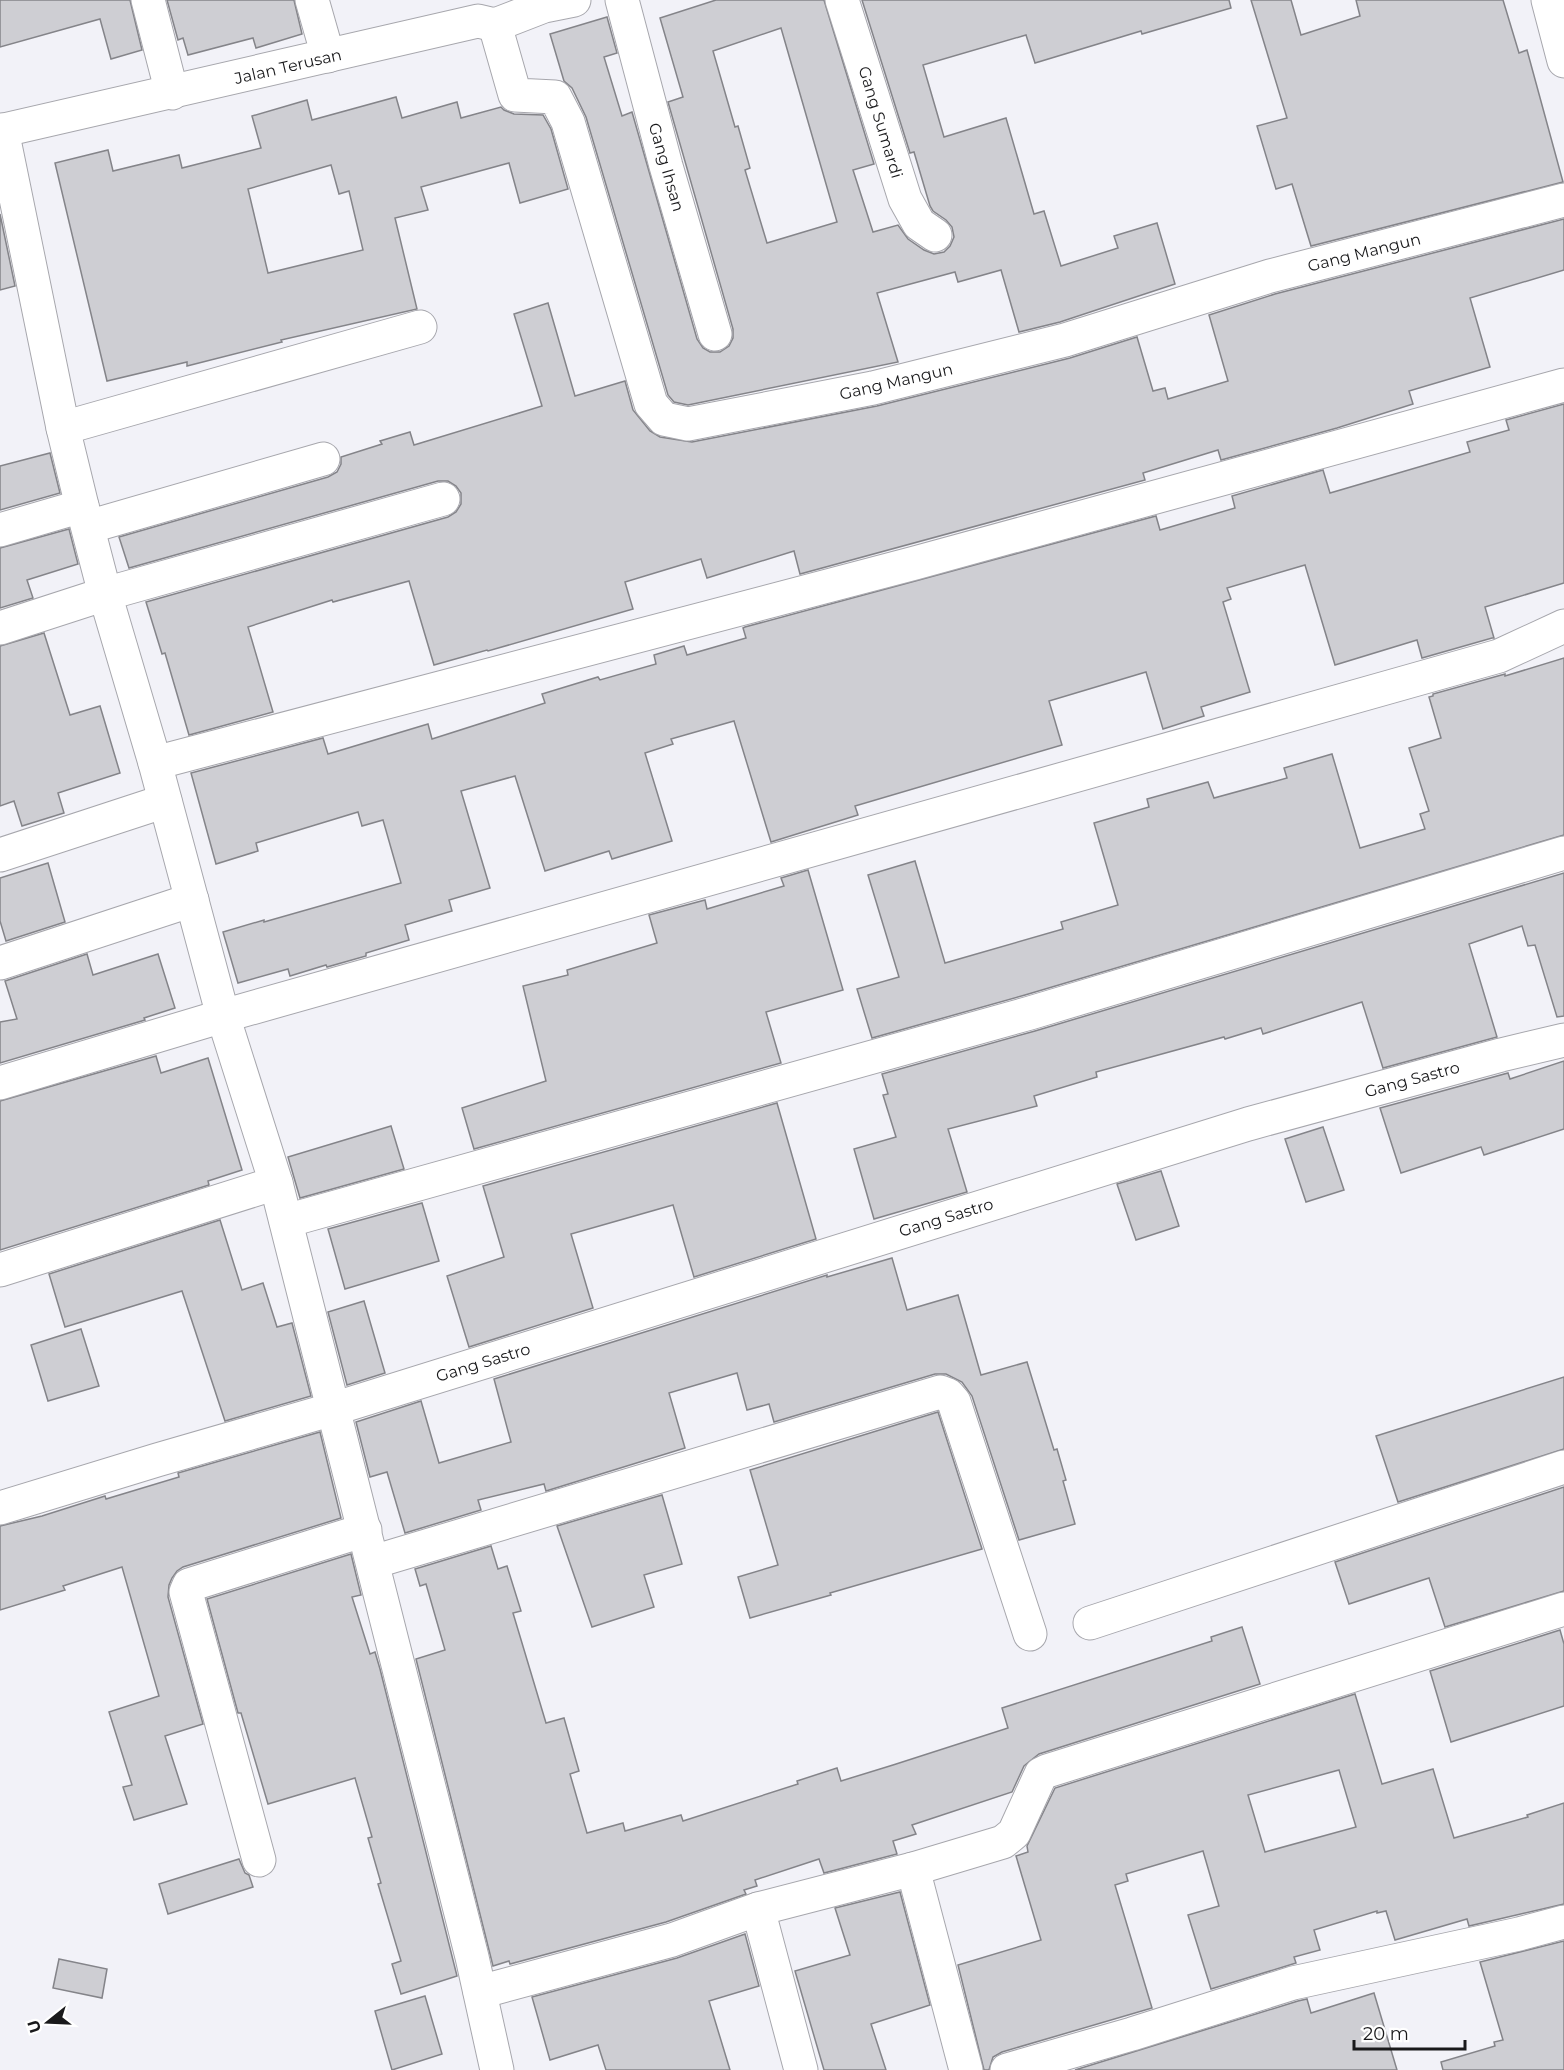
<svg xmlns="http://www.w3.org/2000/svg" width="1564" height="2070" viewBox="0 0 1564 2070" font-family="Montserrat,sans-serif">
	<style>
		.building { fill: #ceced3; stroke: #848489; stroke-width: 1.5; fill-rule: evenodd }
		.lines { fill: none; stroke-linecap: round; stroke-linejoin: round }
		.minor-casing { stroke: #a7a7ad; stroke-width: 35 }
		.tertiary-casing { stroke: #a7a7ad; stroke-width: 35 }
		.minor { stroke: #fff; stroke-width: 33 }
		.tertiary { stroke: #fff; stroke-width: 33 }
		.labels { text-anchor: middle; stroke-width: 4.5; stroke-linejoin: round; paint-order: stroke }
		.street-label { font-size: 16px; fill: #19191b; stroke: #fff }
	</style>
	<rect width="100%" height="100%" fill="#f2f2f8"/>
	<g class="building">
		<path d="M 0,0 L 130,0 L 142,50 L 111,59 L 100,19 L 0,47 Z"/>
		<path d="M 167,0 L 294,0 L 302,34 L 256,48 L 253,38 L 188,55 L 183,38 L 178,40 Z"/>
		<path d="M 716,0 L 824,0 L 874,164 L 853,170 L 873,232 L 898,225 L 908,239 L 924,250 L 934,254 L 944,252 L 950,246 L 954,237 L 952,227 L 946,220 L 933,211 L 930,206 L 914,152 L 910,153 L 862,0 L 1229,0 L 1231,8 L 1142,34 L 1141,31 L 1035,63 L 1026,35 L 923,65 L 944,137 L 1006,118 L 1034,214 L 1044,211 L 1061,266 L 1118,248 L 1114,236 L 1157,223 L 1175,284 L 1060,322 L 1019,332 L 1001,270 L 958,282 L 955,272 L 877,293 L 898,362 L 688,405 L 674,402 L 668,395 L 586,117 L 572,88 L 564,81 L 550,34 L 607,17 L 617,53 L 604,57 L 622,116 L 632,112 L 697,339 L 703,348 L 710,352 L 720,352 L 729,346 L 733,338 L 733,329 L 668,102 L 683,97 L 660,18 ZM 781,28 L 837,222 L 767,243 L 745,170 L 750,168 L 738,126 L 735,127 L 713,51 Z"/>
		<path d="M 1251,0 L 1291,0 L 1301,35 L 1360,16 L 1356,0 L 1503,0 L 1519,53 L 1527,50 L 1563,182 L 1311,246 L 1292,184 L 1276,189 L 1257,126 L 1287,118 Z"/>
		<path d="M 396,97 L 402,118 L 457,102 L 461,118 L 501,107 L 504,110 L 514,114 L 543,115 L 551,129 L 568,189 L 520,203 L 509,163 L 421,187 L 428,210 L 395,218 L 417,309 L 281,340 L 282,342 L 187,366 L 187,362 L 107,381 L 55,163 L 108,150 L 113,171 L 179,155 L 182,168 L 261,148 L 252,116 L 307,100 L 312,120 ZM 331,165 L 339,194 L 349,191 L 363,250 L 268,273 L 248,189 Z"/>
		<path d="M 0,214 L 15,286 L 0,290 Z"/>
		<path d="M 1564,219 L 1564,270 L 1470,298 L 1490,367 L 1409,391 L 1413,404 L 1337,428 L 1221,460 L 1218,450 L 1143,473 L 1145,480 L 800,574 L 794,551 L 707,578 L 701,559 L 625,582 L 633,609 L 488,651 L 487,650 L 434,665 L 409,581 L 333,602 L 332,600 L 248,627 L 273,712 L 189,735 L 165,653 L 162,654 L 146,602 L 448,517 L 456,512 L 461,504 L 461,493 L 456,486 L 448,481 L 438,481 L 129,568 L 119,537 L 328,477 L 337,472 L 341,464 L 341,457 L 382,444 L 380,441 L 410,432 L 414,445 L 542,406 L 514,314 L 548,303 L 575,396 L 625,381 L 633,410 L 650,431 L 660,437 L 692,442 L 877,406 L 1070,358 L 1137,337 L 1153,391 L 1165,388 L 1168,399 L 1228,381 L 1209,315 L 1275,294 Z"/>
		<path d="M 1564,404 L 1564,583 L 1485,607 L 1494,638 L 1492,638 L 1422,658 L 1417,640 L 1335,665 L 1305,565 L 1227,588 L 1231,599 L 1223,602 L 1250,692 L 1201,707 L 1204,716 L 1163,729 L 1146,672 L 1049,701 L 1062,745 L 855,806 L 858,815 L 771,842 L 734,721 L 671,739 L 673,744 L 645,753 L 672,841 L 612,859 L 609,851 L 545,871 L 515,776 L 461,791 L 490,888 L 449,900 L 452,911 L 405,925 L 409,940 L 366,953 L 366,956 L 327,967 L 326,965 L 290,976 L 288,969 L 238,983 L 223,932 L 264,920 L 264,922 L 401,883 L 383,820 L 362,826 L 358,812 L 256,843 L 258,851 L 216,864 L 191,773 L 323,738 L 328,754 L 428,724 L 432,739 L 545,703 L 542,694 L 598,677 L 600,680 L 656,664 L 654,655 L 684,646 L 687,655 L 746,638 L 743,628 L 745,627 L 1156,516 L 1160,530 L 1235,508 L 1232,496 L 1323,470 L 1330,493 L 1470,452 L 1467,442 L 1509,430 L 1506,420 Z"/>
		<path d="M 50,453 L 60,493 L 0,510 L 0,466 Z"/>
		<path d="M 69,529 L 78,564 L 27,580 L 33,598 L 0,608 L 0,548 Z"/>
		<path d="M 44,633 L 70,715 L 100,706 L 120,773 L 58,793 L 64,813 L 22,826 L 14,801 L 0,806 L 0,646 Z"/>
		<path d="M 1564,658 L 1564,835 L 1025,995 L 872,1038 L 857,989 L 899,977 L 868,875 L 915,861 L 945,963 L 1063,929 L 1061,922 L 1118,905 L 1094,823 L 1149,807 L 1147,799 L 1208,782 L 1214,798 L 1287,778 L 1284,768 L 1332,754 L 1360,848 L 1425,829 L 1420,814 L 1429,811 L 1409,748 L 1441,738 L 1429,697 L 1433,696 L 1433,694 L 1505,674 L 1505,676 Z"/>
		<path d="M 48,863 L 65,922 L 6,941 L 0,921 L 0,878 Z"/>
		<path d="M 808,870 L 843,990 L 766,1012 L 781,1063 L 474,1149 L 462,1108 L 546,1081 L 523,986 L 568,975 L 567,970 L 657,943 L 649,915 L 705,900 L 707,909 L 784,886 L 781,878 Z"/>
		<path d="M 1564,873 L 1564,1016 L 1557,1017 L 1535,945 L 1528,946 L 1522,926 L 1469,944 L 1497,1037 L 1383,1068 L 1362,1002 L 1263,1034 L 1261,1028 L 1225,1039 L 1224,1037 L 1096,1072 L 1097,1077 L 1034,1096 L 1037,1106 L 948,1129 L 967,1192 L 874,1219 L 854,1149 L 896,1137 L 883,1095 L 888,1094 L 882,1074 L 1035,1031 Z"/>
		<path d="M 87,954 L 93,975 L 158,954 L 175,1008 L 144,1018 L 145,1020 L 0,1063 L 0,1022 L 17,1019 L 5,981 Z"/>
		<path d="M 156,1056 L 161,1073 L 208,1058 L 242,1170 L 208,1181 L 209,1185 L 0,1250 L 0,1101 Z"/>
		<path d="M 1564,1061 L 1564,1129 L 1484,1155 L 1481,1147 L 1401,1173 L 1380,1108 L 1508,1073 L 1510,1079 Z"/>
		<path d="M 777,1103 L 816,1239 L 694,1277 L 673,1205 L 571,1234 L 593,1308 L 469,1347 L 447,1276 L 504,1257 L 483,1186 Z"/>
		<path d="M 391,1126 L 404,1169 L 300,1198 L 288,1157 Z"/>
		<path d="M 1323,1127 L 1344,1190 L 1306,1202 L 1285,1139 Z"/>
		<path d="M 1161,1171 L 1179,1226 L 1136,1240 L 1117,1184 Z"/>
		<path d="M 422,1203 L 439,1261 L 345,1289 L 328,1229 Z"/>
		<path d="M 220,1220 L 242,1290 L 263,1283 L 277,1327 L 292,1323 L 311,1396 L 225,1421 L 182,1291 L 65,1327 L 49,1274 Z"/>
		<path d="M 892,1258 L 907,1310 L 958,1295 L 981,1375 L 1027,1362 L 1054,1450 L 1057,1449 L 1066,1480 L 1063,1481 L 1075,1524 L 1019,1540 L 972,1396 L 962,1382 L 946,1374 L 935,1374 L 774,1422 L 769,1404 L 747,1410 L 737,1373 L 669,1393 L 685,1448 L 546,1491 L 544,1484 L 478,1500 L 481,1510 L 405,1533 L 387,1472 L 370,1477 L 356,1422 L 421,1401 L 439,1463 L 511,1442 L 494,1379 L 827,1275 L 827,1277 Z"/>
		<path d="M 364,1301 L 385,1373 L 347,1385 L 328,1312 Z"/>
		<path d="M 81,1329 L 99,1386 L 48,1401 L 31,1345 Z"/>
		<path d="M 1564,1377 L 1564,1449 L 1398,1502 L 1376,1436 Z"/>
		<path d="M 938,1412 L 982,1549 L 830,1593 L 831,1595 L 750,1618 L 738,1577 L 778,1565 L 750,1470 Z"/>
		<path d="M 320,1432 L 341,1518 L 183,1567 L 177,1571 L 172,1578 L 169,1585 L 168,1597 L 203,1724 L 165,1736 L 187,1804 L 134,1820 L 123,1787 L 132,1785 L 109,1712 L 159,1696 L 122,1567 L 63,1586 L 65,1590 L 0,1610 L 0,1526 L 42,1516 L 105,1496 L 106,1499 L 179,1477 L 178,1473 Z"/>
		<path d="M 1564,1487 L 1564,1591 L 1445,1627 L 1429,1578 L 1349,1604 L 1335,1562 Z"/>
		<path d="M 662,1495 L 682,1564 L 644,1575 L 654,1607 L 592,1627 L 557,1526 Z"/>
		<path d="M 491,1546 L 498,1569 L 507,1566 L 521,1611 L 513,1613 L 546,1723 L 564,1718 L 579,1771 L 570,1774 L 587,1833 L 623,1823 L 625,1831 L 681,1815 L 683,1821 L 798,1784 L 797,1781 L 837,1768 L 841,1781 L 893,1765 L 1008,1728 L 1002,1708 L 1212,1641 L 1211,1637 L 1242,1627 L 1260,1684 L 1039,1754 L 1024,1766 L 1012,1792 L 912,1825 L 916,1834 L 893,1841 L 897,1854 L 824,1873 L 819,1859 L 755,1880 L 757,1886 L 744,1890 L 746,1894 L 666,1922 L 510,1964 L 509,1961 L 493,1966 L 416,1659 L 445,1650 L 426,1584 L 420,1586 L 415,1569 Z"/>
		<path d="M 351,1554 L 361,1595 L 352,1597 L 370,1654 L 375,1652 L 380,1669 L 457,1976 L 401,1994 L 392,1964 L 401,1961 L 378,1884 L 381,1883 L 368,1838 L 372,1837 L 355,1778 L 268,1804 L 241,1713 L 238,1713 L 207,1599 Z"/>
		<path d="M 1560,1630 L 1564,1644 L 1564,1706 L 1451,1742 L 1430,1671 Z"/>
		<path d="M 1355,1694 L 1382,1784 L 1433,1769 L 1454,1838 L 1528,1817 L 1527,1815 L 1564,1803 L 1564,1904 L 1469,1926 L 1467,1919 L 1395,1940 L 1386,1911 L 1377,1913 L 1377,1911 L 1314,1930 L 1320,1950 L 1294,1957 L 1296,1963 L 1211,1989 L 1188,1915 L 1219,1906 L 1203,1851 L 1126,1874 L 1128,1881 L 1115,1885 L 1152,2008 L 1002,2052 L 993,2057 L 989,2070 L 984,2070 L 958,1965 L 1041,1940 L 1016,1856 L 1028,1852 L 1027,1846 L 1055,1788 ZM 1339,1770 L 1356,1827 L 1265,1852 L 1248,1795 Z"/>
		<path d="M 239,1859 L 245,1873 L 249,1875 L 253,1887 L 168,1914 L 159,1884 Z"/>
		<path d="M 900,1892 L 930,2005 L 871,2024 L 886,2070 L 824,2070 L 795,1971 L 850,1955 L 835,1908 Z"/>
		<path d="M 745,1934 L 759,1986 L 709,2001 L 730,2070 L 606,2070 L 598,2045 L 550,2060 L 532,1997 L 677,1958 Z"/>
		<path d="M 1564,1941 L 1564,2070 L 1443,2070 L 1441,2062 L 1495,2046 L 1494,2042 L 1503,2040 L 1480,1962 Z"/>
		<path d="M 59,1959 L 107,1969 L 102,1998 L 53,1988 Z"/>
		<path d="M 1374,1993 L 1397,2070 L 1075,2070 L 1298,2001 L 1307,1999 L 1311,2013 Z"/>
		<path d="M 425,1996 L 442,2054 L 392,2070 L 375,2011 Z"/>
	</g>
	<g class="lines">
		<g class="minor-casing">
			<g id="minor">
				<path d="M 148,0 L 172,93"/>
				<path d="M 312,0 L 328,56"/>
				<path d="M 622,0 L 666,166 L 715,334"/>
				<path d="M 842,0 L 905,199 L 919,224 L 935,235"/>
				<path d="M 1548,0 L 1564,61"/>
				<path d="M 495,25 L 515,95 L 555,97 L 568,122 L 651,404 L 664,419 L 688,424 L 873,388 L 1065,340 L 1270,276 L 1564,200"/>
				<path d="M 2,130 L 63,428 L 82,506 L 105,594 L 155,763 L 223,1016 L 276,1183 L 472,1957 L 497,2070"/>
				<path d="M 63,428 L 420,327"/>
				<path d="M 88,527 L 323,459"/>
				<path d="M 0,530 L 82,506"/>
				<path d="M 0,628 L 105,594 L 443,499"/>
				<path d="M 155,763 L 915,563 L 1564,385"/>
				<path d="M 0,855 L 165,801"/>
				<path d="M 0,963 L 192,900"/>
				<path d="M 0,1083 L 223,1016 L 1499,656 L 1564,626"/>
				<path d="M 286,1221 L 1030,1013 L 1564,853"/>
				<path d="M 0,1270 L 276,1183"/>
				<path d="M 0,1508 L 157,1460 L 333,1409 L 1248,1124 L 1501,1055 L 1564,1040"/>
				<path d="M 373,1562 L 940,1392 L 948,1395 L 954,1402 L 1030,1634"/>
				<path d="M 1090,1623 L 1564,1467"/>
				<path d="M 259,1860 L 186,1592 L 189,1585 L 365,1530"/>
				<path d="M 913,1869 L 966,2070"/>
				<path d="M 758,1909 L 801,2070"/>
				<path d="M 480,1992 L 672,1940 L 758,1909 L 913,1869 L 1003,1842 L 1014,1833 L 1041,1774 L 1047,1771 L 1564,1609"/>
				<path d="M 1007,2070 L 1132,2034 L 1293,1983 L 1519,1934 L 1564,1922"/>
			</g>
		</g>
		<g class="tertiary-casing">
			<path id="tertiary" d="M 0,131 L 478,21 L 495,25 L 544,6 L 574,0"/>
		</g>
		<use href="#minor" class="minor"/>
		<use href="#tertiary" class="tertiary"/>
	</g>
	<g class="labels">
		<g class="street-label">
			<text transform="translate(288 66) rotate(-13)" y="6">Jalan Terusan</text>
			<text transform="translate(881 122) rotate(73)" y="6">Gang Sumardi</text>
			<text transform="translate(667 167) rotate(74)" y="6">Gang Ihsan</text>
			<text transform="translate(1364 252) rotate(-14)" y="6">Gang Mangun</text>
			<text transform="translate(896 381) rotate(-13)" y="6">Gang Mangun</text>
			<text transform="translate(1412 1079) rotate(-15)" y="6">Gang Sastro</text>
			<text transform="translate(946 1217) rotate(-17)" y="6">Gang Sastro</text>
			<text transform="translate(483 1362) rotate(-17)" y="6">Gang Sastro</text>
		</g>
	</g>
	<g transform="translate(48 2022) rotate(252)" stroke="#ffffff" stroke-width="4.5" paint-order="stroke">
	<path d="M0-4.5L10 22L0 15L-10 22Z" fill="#19191b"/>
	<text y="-9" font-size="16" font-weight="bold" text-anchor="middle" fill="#19191b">U</text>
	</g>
	<path d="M1354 2040v9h111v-9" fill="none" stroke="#19191b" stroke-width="3"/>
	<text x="1363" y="2040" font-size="18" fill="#19191b" stroke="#ffffff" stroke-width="4.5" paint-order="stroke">20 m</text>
</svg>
